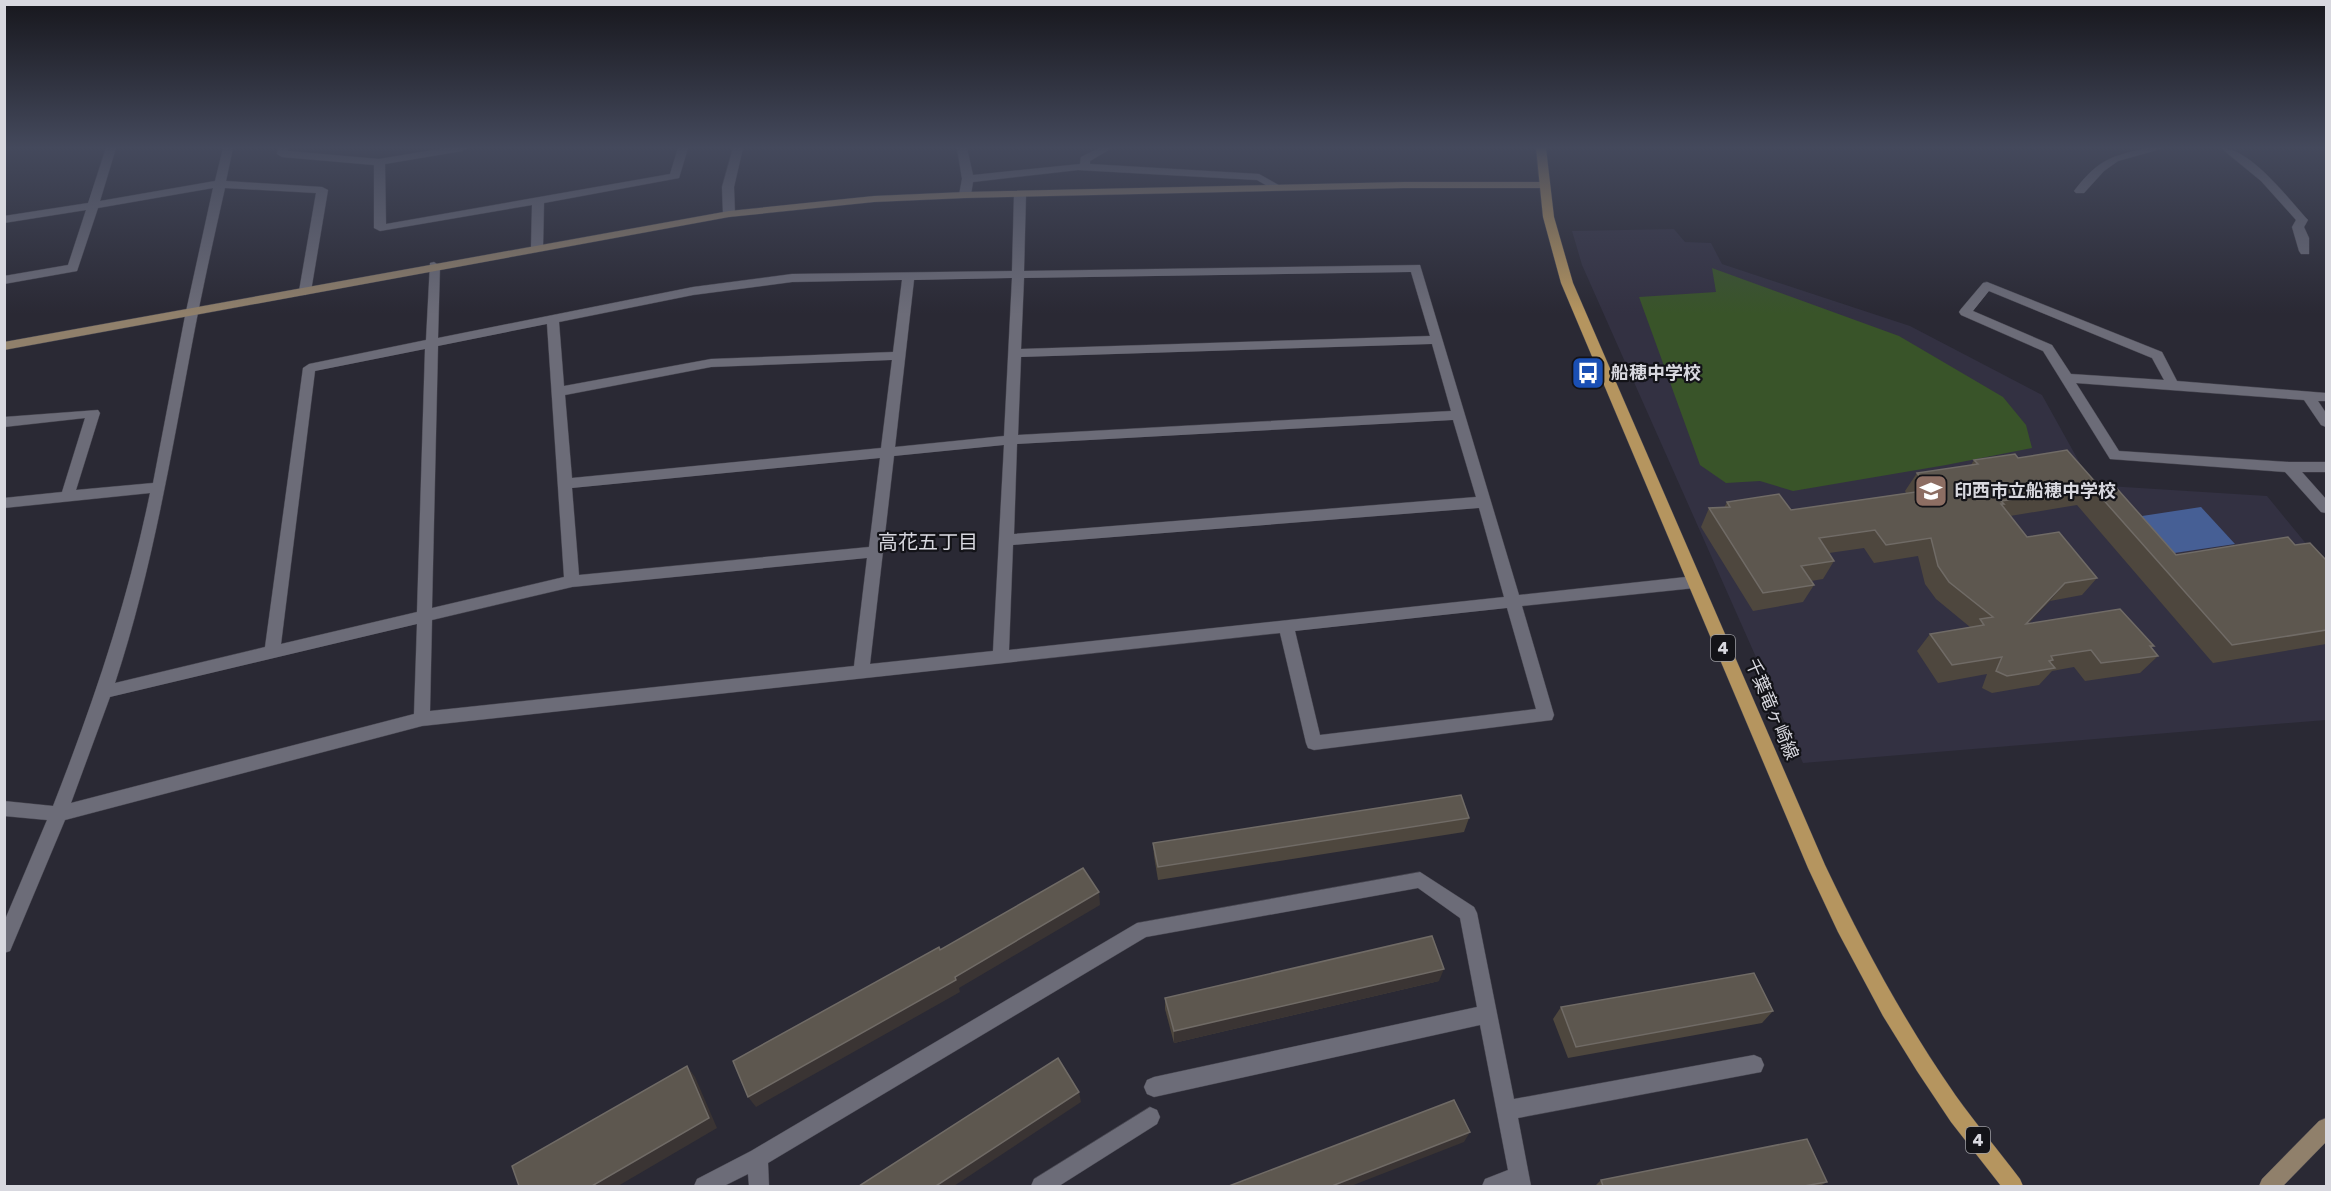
<svg xmlns="http://www.w3.org/2000/svg" width="2331" height="1191" viewBox="0 0 2331 1191" font-family="Rubik,'Noto Sans JP',sans-serif">
	<style>
		.built { fill: #333142 }
		.green { fill: #395429 }
		.water { fill: #465f95 }
		.lines { fill: none; stroke-linecap: round; stroke-linejoin: round }
		.street-casing { stroke: #46454f; stroke-width: 1 }
		.secondary-casing { stroke: #46454f; stroke-width: 1 }
		.primary-casing { stroke: #46454f; stroke-width: 1 }
		.street { fill: #6c6c78; fill-rule: evenodd }
		.secondary { fill: #90806b; fill-rule: evenodd }
		.primary { fill: #b5955f; fill-rule: evenodd }
		.wall { fill: #4e473e }
		.shaded-wall { fill: #3a3433 }
		.building { fill: #5d574f; stroke: #706b66; stroke-width: 1.5 }
		.labels { text-anchor: middle; stroke-width: 4.5; stroke-linejoin: round; paint-order: stroke }
		.shield { fill: #131318; stroke: #9d9da3; stroke-width: 1.5 }
		.shield-label { font-size: 16px; font-weight: bold; fill: #d8d8df }
		.poi-label { font-size: 18px; font-weight: bold; fill: #d8d8df; stroke: #131318; text-anchor: start }
		.street-label { font-size: 18px; fill: #d8d8df; stroke: #131318 }
		.neighbourhood-label { font-size: 20px; fill: #d8d8df; stroke: #131318 }
	</style>
	<rect width="100%" height="100%" fill="#2a2934"/>
	<path class="built" d="M 1674,229 L 1685,242 L 1711,243 L 1722,264 L 1910,326 L 2042,395 L 2092,485 L 2267,496 L 2326,568 L 2326,720 L 1803,763 L 1582,265 L 1572,231 Z"/>
	<path class="green" d="M 1712,268 L 1899,336 L 2003,397 L 2026,425 L 2032,448 L 1946,465 L 1793,491 L 1760,481 L 1726,483 L 1700,465 L 1639,297 L 1716,292 Z"/>
	<path class="water" d="M 2201,507 L 2235,544 L 2161,555 L 2129,518 Z"/>
	<g class="lines">
		<g class="street-casing">
			<g id="street">
				<path d="M 106,148 L 116,148 L 100,201 L 215,181 L 223,148 L 233,148 L 226,181 L 322,187 L 328,190 L 311,291 L 305,295 L 299,291 L 316,193 L 225,188 C 213,241 201,295 191,349 C 170,461 151,574 115,683 L 265,647 L 303,368 L 309,364 L 426,340 L 430,263 L 434,262 L 440,266 L 438,338 L 693,287 L 792,274 L 1012,271 L 1014,194 L 1020,191 L 1026,194 L 1024,271 L 1420,265 L 1519,595 L 1695,576 L 1700,578 L 1702,582 L 1700,586 L 1695,588 L 1522,606 L 1554,715 L 1552,720 L 1314,750 L 1308,748 L 1306,743 L 1280,633 L 422,726 L 65,820 L 10,951 L 4,953 L 4,922 L 47,820 L 4,816 L 4,801 L 53,806 C 93,704 128,601 150,493 L 4,508 L 4,498 L 62,492 L 85,418 L 4,427 L 4,417 L 98,410 L 100,413 L 76,490 L 153,483 L 185,316 L 213,188 L 98,208 L 77,271 L 4,284 L 4,276 L 68,265 L 86,210 L 4,223 L 4,216 L 88,203 ZM 1411,272 L 1430,336 L 1021,349 L 1024,278 ZM 1012,278 L 1004,436 L 895,447 L 914,280 ZM 902,280 L 893,352 L 711,359 L 564,386 L 559,322 L 693,295 L 792,282 ZM 547,324 L 564,577 L 432,608 L 438,346 ZM 1432,344 L 1451,411 L 1018,435 L 1021,357 ZM 425,349 L 417,612 L 281,644 L 315,371 ZM 892,360 L 881,448 L 572,478 L 565,395 L 711,367 ZM 1453,420 L 1476,497 L 1014,534 L 1017,444 ZM 1004,445 L 993,651 L 870,664 L 894,456 ZM 880,458 L 869,547 L 579,575 L 572,488 ZM 1479,508 L 1504,597 L 1009,650 L 1013,545 ZM 867,558 L 854,666 L 430,711 L 432,620 L 572,587 ZM 1507,608 L 1536,709 L 1320,735 L 1295,631 ZM 417,624 L 414,714 L 71,803 L 110,697 Z"/>
				<path d="M 278,148 L 288,148 L 288,151 L 379,159 L 445,148 L 467,148 L 462,151 L 385,164 L 386,224 L 670,174 L 678,148 L 688,148 L 679,178 L 544,203 L 543,248 L 537,252 L 531,248 L 532,205 L 380,231 L 374,228 L 374,165 L 282,157 L 277,154 Z"/>
				<path d="M 733,148 L 743,148 L 734,187 L 735,214 L 729,217 L 723,214 L 722,187 Z"/>
				<path d="M 957,148 L 967,148 L 973,175 L 1080,164 L 1081,157 L 1099,148 L 1112,148 L 1090,161 L 1090,164 L 1259,174 L 1284,188 L 1282,190 L 1274,190 L 1257,180 L 1078,170 L 973,182 L 971,195 L 965,198 L 959,195 L 962,179 Z"/>
				<path d="M 2147,148 L 2164,148 L 2118,161 L 2104,171 L 2084,193 L 2076,193 L 2074,191 C 2099,159 2109,157 2147,148 Z"/>
				<path d="M 2221,148 C 2250,148 2287,197 2306,218 L 2308,220 L 2304,227 L 2309,238 L 2309,254 L 2301,254 L 2299,251 L 2292,227 L 2296,220 L 2261,181 Z"/>
				<path d="M 1987,282 L 2162,352 L 2177,381 L 2326,393 L 2326,401 L 2318,401 L 2326,413 L 2326,427 L 2321,425 L 2304,400 L 2076,383 L 2119,451 L 2289,462 L 2326,462 L 2326,472 L 2302,472 L 2326,499 L 2326,513 L 2321,512 L 2285,472 L 2110,459 L 2043,351 L 1961,315 L 1959,312 L 1961,309 L 1983,283 ZM 1989,291 L 2152,358 L 2164,380 L 2071,374 L 2052,345 L 1973,311 Z"/>
				<path d="M 1420,872 L 1474,907 L 1477,913 L 1514,1099 L 1754,1055 L 1761,1058 L 1764,1065 L 1761,1072 L 1518,1118 L 1531,1186 L 1482,1186 L 1485,1179 L 1508,1170 L 1480,1025 L 1154,1097 L 1147,1094 L 1144,1087 L 1147,1080 L 1154,1077 L 1477,1007 L 1460,918 L 1418,888 L 1146,937 L 768,1163 L 769,1186 L 749,1186 L 748,1174 L 724,1186 L 694,1186 L 697,1179 L 751,1151 L 1137,923 Z"/>
				<path d="M 1150,1107 L 1157,1110 L 1160,1117 L 1157,1124 L 1059,1186 L 1031,1186 L 1034,1179 Z"/>
			</g>
		</g>
		<g class="secondary-casing">
			<g id="secondary">
				<path d="M 1404,182 L 1543,182 L 1549,185 L 1543,188 L 1404,188 L 965,198 L 874,202 L 729,217 L 4,350 L 4,342 L 729,211 L 874,196 L 965,192 Z"/>
				<path d="M 2326,1118 L 2326,1142 L 2283,1186 L 2259,1186 L 2262,1179 L 2319,1121 Z"/>
			</g>
		</g>
		<g class="primary-casing">
			<path id="primary" d="M 1536,148 L 1546,148 L 1554,217 L 1573,283 L 1825,865 C 1863,945 1905,1023 1956,1096 C 1976,1124 1999,1151 2020,1179 L 2023,1186 L 2001,1186 L 1951,1122 L 1917,1071 L 1883,1016 L 1838,932 L 1808,868 L 1561,283 L 1543,217 Z"/>
		</g>
		<use href="#street" class="street"/>
		<use href="#secondary" class="secondary"/>
		<use href="#primary" class="primary"/>
	</g>
	<g class="wall">
		<path d="M 2018,458 L 2098,485 L 2176,555 L 2295,545 L 2326,560 L 2326,644 L 2213,663 L 2077,505 L 2010,516 L 2027,537 L 2097,578 L 2082,595 L 2050,601 L 2028,624 L 2154,646 L 2151,648 L 2158,656 L 2140,673 L 2085,681 L 2074,667 L 2052,671 L 2039,685 L 1992,693 L 1982,688 L 1987,674 L 1938,683 L 1917,651 L 1930,634 L 1970,627 L 1936,599 L 1925,584 L 1918,556 L 1874,563 L 1864,548 L 1829,553 L 1834,561 L 1823,579 L 1811,581 L 1814,585 L 1803,602 L 1753,611 L 1701,527 L 1709,508 L 1724,508 L 1727,502 L 1791,510 L 1906,493 L 1905,491 L 1917,473 L 1971,465 L 1974,460 Z"/>
		<path d="M 1469,818 L 1464,832 L 1158,880 L 1154,856 L 1153,843 Z"/>
		<path d="M 1439,981 L 1174,1043 L 1165,1009 L 1165,998 Z"/>
		<path d="M 1561,1007 L 1773,1011 L 1762,1023 L 1568,1058 L 1553,1019 Z"/>
		<path d="M 1601,1180 L 1827,1182 L 1820,1186 L 1595,1186 Z"/>
	</g>
	<g class="shaded-wall">
		<path d="M 2065,583 L 2050,601 L 2011,642 L 2026,624 Z"/>
		<path d="M 1099,892 L 1100,905 L 959,988 L 960,992 L 756,1107 L 748,1097 Z"/>
		<path d="M 1444,969 L 1439,981 L 1174,1043 L 1174,1031 Z"/>
		<path d="M 687,1066 L 695,1077 L 717,1128 L 618,1186 L 592,1186 Z"/>
		<path d="M 1079,1092 L 1081,1102 L 954,1186 L 936,1186 Z"/>
		<path d="M 1470,1132 L 1464,1142 L 1351,1186 L 1332,1186 Z"/>
	</g>
	<g class="building">
		<path d="M 2067,450 L 2098,485 L 2112,483 L 2176,555 L 2288,537 L 2295,545 L 2310,543 L 2326,560 L 2326,630 L 2232,645 L 2092,487 L 2001,501 L 2004,504 L 2001,504 L 2027,537 L 2059,532 L 2097,578 L 2065,583 L 2026,624 L 2120,609 L 2154,646 L 2150,646 L 2158,656 L 2101,663 L 2091,650 L 2051,656 L 2053,660 L 2049,661 L 2055,668 L 2007,676 L 1996,671 L 2002,657 L 1952,665 L 1930,634 L 1984,625 L 1980,619 L 1993,617 L 1949,582 L 1938,566 L 1931,538 L 1886,545 L 1875,530 L 1819,538 L 1834,561 L 1801,566 L 1814,585 L 1763,593 L 1709,508 L 1730,507 L 1727,502 L 1779,494 L 1791,510 L 1930,490 L 1917,473 L 1978,464 L 1974,460 L 2015,454 L 2018,458 Z"/>
		<path d="M 1461,795 L 1469,818 L 1158,867 L 1153,843 Z"/>
		<path d="M 1083,868 L 1099,892 L 955,977 L 956,980 L 748,1097 L 733,1061 L 939,947 L 940,950 Z"/>
		<path d="M 1432,936 L 1444,969 L 1174,1031 L 1165,998 Z"/>
		<path d="M 1754,973 L 1773,1011 L 1576,1047 L 1561,1007 Z"/>
		<path d="M 1058,1058 L 1079,1092 L 936,1186 L 859,1186 Z"/>
		<path d="M 687,1066 L 709,1118 L 592,1186 L 519,1186 L 512,1166 Z"/>
		<path d="M 1454,1100 L 1470,1132 L 1332,1186 L 1229,1186 Z"/>
		<path d="M 1807,1139 L 1827,1182 L 1804,1186 L 1603,1186 L 1601,1180 Z"/>
	</g>
	<linearGradient id="sky" x2="0" y2="1"><stop stop-color="#17171d"/><stop offset="0.47" stop-color="#44495c"/><stop offset="1" stop-color="#44495c" stop-opacity="0"/></linearGradient>
	<rect width="2331" height="314" fill="url(#sky)"/>
	<defs>
		<g id="bus-square" transform="scale(1.725)"><rect x="-9" y="-9" width="18" height="18" rx="4" fill="#1a4fb4" stroke="#131318"/><path d="M-5-6H5V4H4V6H2V4H-2V6H-4V4H-5ZM-3.5-4V0h7V-4ZM-3.5 1.2v1.5H-2V1.2ZM2 1.2v1.5H3.5V1.2Z" fill="#fff"/></g>
		<g id="school-square" transform="scale(1.725)"><rect x="-9" y="-9" width="18" height="18" rx="4" fill="#8d6e63" stroke="#131318"/><path d="M0-5L7-2L0 1L-7-2ZM-4 1L0 2.5L4 1V4Q0 6-4 4Z" fill="#fff"/></g>
	</defs>
	<g fill-rule="evenodd">
		<use href="#bus-square" x="1588" y="373"/>
		<use href="#school-square" x="1931" y="491"/>
	</g>
	<g class="labels">
		<g class="shield">
			<rect x="1711" y="635" width="24" height="26" rx="4.5"/>
			<rect x="1966" y="1127" width="24" height="26" rx="4.5"/>
		</g>
		<g class="shield-label">
			<text x="1723" y="654">4</text>
			<text x="1978" y="1146">4</text>
		</g>
		<g class="poi-label">
			<text x="1611" y="379">船穂中学校</text>
			<text x="1954" y="497">印西市立船穂中学校</text>
		</g>
		<g class="street-label">
			<text transform="translate(1772 709) rotate(67)" y="6">千葉竜ヶ崎線</text>
		</g>
		<g class="neighbourhood-label">
			<text x="928" y="549">高花五丁目</text>
		</g>
	</g>
	<rect width="2331" height="1191" fill="none" stroke="#d8d8df" stroke-width="12"/>
</svg>
